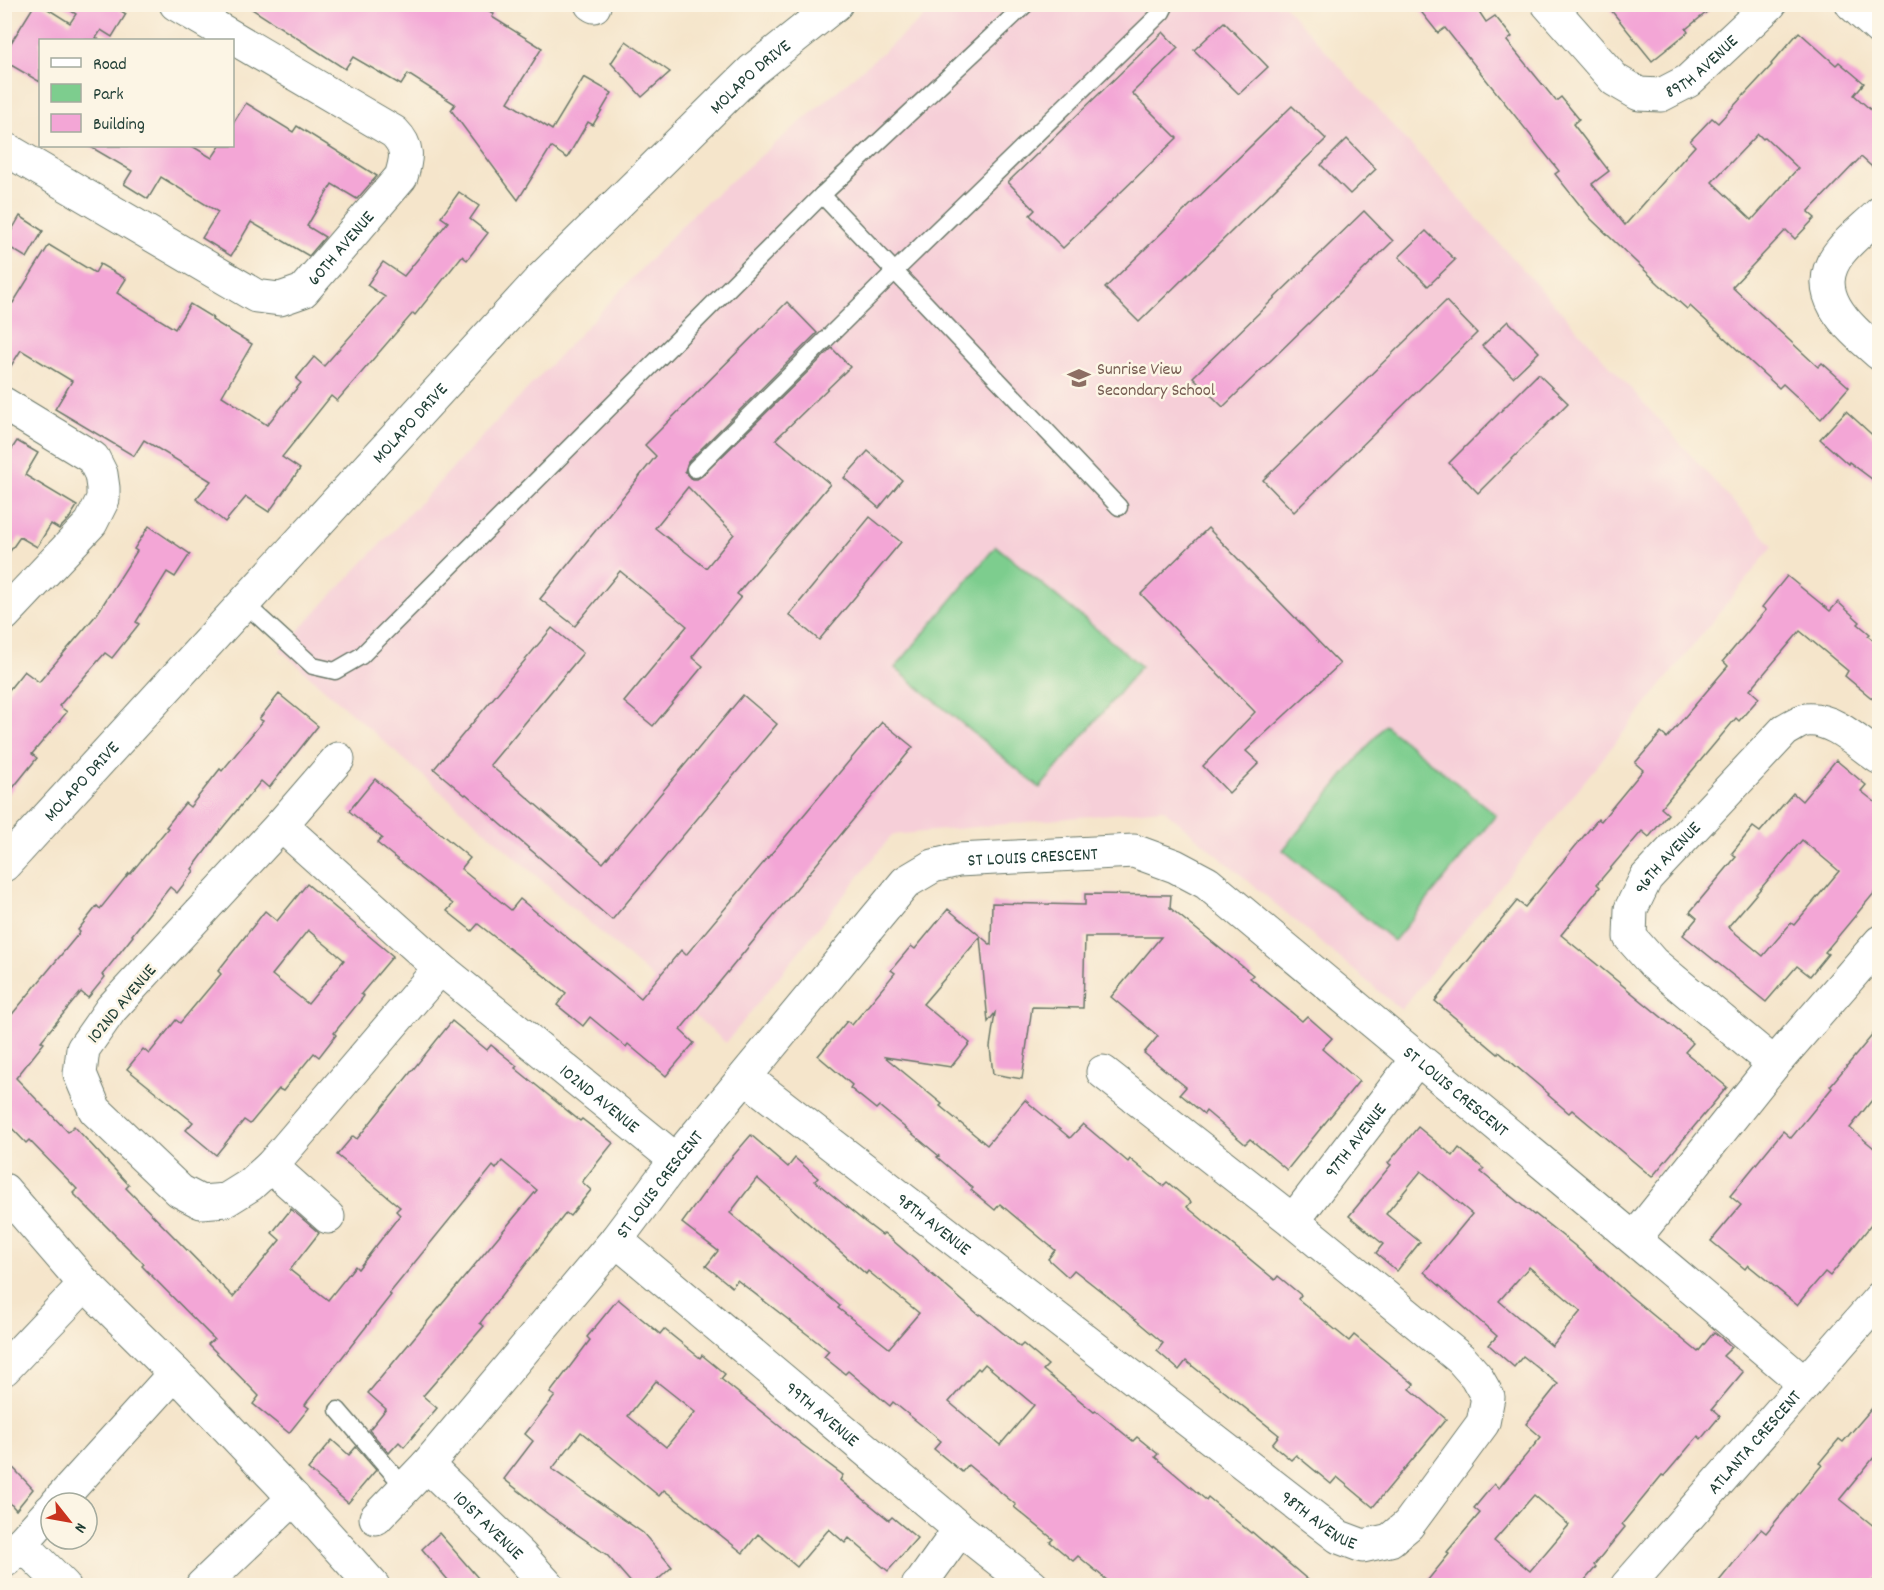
<svg xmlns="http://www.w3.org/2000/svg" width="1884" height="1590" viewBox="0 0 1884 1590" font-family="Dekko,sans-serif">
	<style>
		.built { fill: #f6cfd8 }
		.green { fill: #7dcd8e; stroke: #4e8561; stroke-width: 1.5 }
		.building { fill: #f3a6d6; fill-rule: evenodd }
		.lines { fill: none; stroke-linecap: round; stroke-linejoin: round }
		.service-casing { stroke: #6a7869; stroke-width: 19 }
		.minor-casing { stroke: #6a7869; stroke-width: 35 }
		.service { stroke: #fff; stroke-width: 16 }
		.minor { stroke: #fff; stroke-width: 33 }
		.labels { text-anchor: middle; stroke-width: 5; stroke-linejoin: round; paint-order: stroke }
		.street-label { font-size: 18px; fill: #1f3d34; stroke: #fcf5e5 }
		.education-label { font-size: 18px; fill: #785e54; stroke: #fcf5e5; text-anchor: start }
	</style>
	<rect width="100%" height="100%" fill="#fcf5e5"/>
	<filter id="ink" filterUnits="userSpaceOnUse"><feTurbulence type="fractalNoise" baseFrequency=".0167" numOctaves="2"/><feDisplacementMap in="SourceGraphic" scale="12" xChannelSelector="R" yChannelSelector="G"/><feConvolveMatrix kernelMatrix="1 2 1 2 8 2 1 2 1" color-interpolation-filters="sRGB"/></filter>
	<filter id="wash" filterUnits="userSpaceOnUse"><feTurbulence type="fractalNoise" baseFrequency=".008" numOctaves="4" result="noise"/><feDisplacementMap in="SourceGraphic" scale="24" xChannelSelector="R" yChannelSelector="G"/><feGaussianBlur stdDeviation="1.35" result="paint"/><feColorMatrix in="noise" values="0 0 0 0 0 0 0 0 0 0 0 0 0 0 0 0 0 1.4 0 .05"/><feComposite in="paint" operator="in"/></filter>
	<g filter="url(#wash)">
		<rect width="100%" height="100%" fill="#f5e5cb"/>
		<path class="built" d="M 938,5 L 1284,5 L 1773,546 L 1401,1010 L 1163,809 L 892,835 L 726,1043 L 280,650 L 696,211 Z"/>
		<g class="green">
			<path d="M 996,546 L 1141,666 L 1040,788 L 895,668 Z"/>
			<path d="M 1385,725 L 1496,815 L 1394,941 L 1283,850 Z"/>
		</g>
		<g id="blocks">
			<g class="building">
				<path d="M 35,4 L 40,4 L 70,23 L 76,14 L 60,4 L 117,4 L 115,7 L 126,14 L 112,37 L 101,30 L 96,38 L 100,40 L 40,40 L 40,82 L 4,61 L 4,54 Z"/>
				<path d="M 244,4 L 478,4 L 494,14 L 492,17 L 542,48 L 508,102 L 552,130 L 584,77 L 612,93 L 593,125 L 588,122 L 567,158 L 551,147 L 518,200 L 451,110 L 455,104 L 408,74 L 401,85 L 353,57 L 345,69 Z"/>
				<path d="M 1415,4 L 1474,4 L 1486,22 L 1495,16 L 1512,37 L 1507,41 L 1556,101 L 1561,97 L 1579,119 L 1573,124 L 1609,171 L 1592,184 L 1625,225 L 1695,146 L 1690,141 L 1712,118 L 1718,123 L 1772,65 L 1771,64 L 1799,32 L 1836,65 L 1839,62 L 1864,83 L 1854,95 L 1880,118 L 1880,174 L 1861,157 L 1808,212 L 1815,218 L 1795,239 L 1786,230 L 1732,287 L 1818,367 L 1822,363 L 1849,387 L 1821,419 L 1783,384 L 1779,388 L 1690,306 L 1687,309 L 1659,284 L 1591,219 L 1555,174 L 1559,171 L 1445,28 L 1438,33 ZM 1758,134 L 1763,139 L 1765,137 L 1798,168 L 1752,220 L 1712,182 Z"/>
				<path d="M 1606,4 L 1717,4 L 1686,29 L 1688,32 L 1652,61 Z"/>
				<path d="M 1224,22 L 1268,67 L 1239,94 L 1194,50 Z"/>
				<path d="M 1163,32 L 1178,48 L 1132,93 L 1177,138 L 1063,248 L 1030,215 L 1035,210 L 1008,182 Z"/>
				<path d="M 626,41 L 670,72 L 642,97 L 611,63 Z"/>
				<path d="M 246,103 L 293,132 L 297,126 L 377,176 L 357,199 L 332,184 L 307,226 L 325,237 L 309,256 L 251,222 L 231,256 L 202,238 L 218,212 L 161,177 L 148,199 L 124,184 L 132,171 L 89,146 L 192,146 L 212,158 L 220,146 L 232,146 L 232,125 Z"/>
				<path d="M 1292,106 L 1326,139 L 1139,322 L 1105,288 Z"/>
				<path d="M 1347,139 L 1376,169 L 1350,194 L 1321,165 Z"/>
				<path d="M 459,192 L 479,206 L 470,219 L 488,233 L 467,260 L 462,256 L 415,315 L 413,313 L 337,401 L 331,396 L 282,457 L 300,469 L 269,512 L 246,497 L 225,522 L 196,499 L 211,481 L 144,440 L 134,456 L 55,409 L 72,381 L 21,350 L 4,377 L 4,298 L 13,303 L 49,245 L 95,273 L 100,264 L 126,279 L 117,293 L 175,329 L 190,304 L 213,318 L 212,320 L 252,344 L 222,396 L 267,425 L 301,383 L 296,379 L 314,357 L 324,366 L 385,297 L 367,285 L 383,262 L 404,276 L 448,222 L 441,217 Z"/>
				<path d="M 1364,211 L 1393,241 L 1223,407 L 1193,377 Z"/>
				<path d="M 20,216 L 43,231 L 27,258 L 4,244 Z"/>
				<path d="M 1426,231 L 1455,260 L 1428,286 L 1399,257 Z"/>
				<path d="M 1446,301 L 1477,333 L 1294,512 L 1263,480 Z"/>
				<path d="M 787,302 L 817,333 L 688,462 L 685,471 L 692,479 L 697,479 L 702,476 L 832,348 L 850,367 L 776,439 L 830,484 L 737,594 L 741,597 L 692,657 L 703,666 L 653,726 L 624,702 L 687,626 L 620,571 L 575,626 L 540,599 L 656,456 L 645,445 ZM 688,487 L 734,534 L 706,568 L 655,528 Z"/>
				<path d="M 1508,321 L 1539,352 L 1513,377 L 1482,346 Z"/>
				<path d="M 1538,374 L 1568,403 L 1478,493 L 1449,463 Z"/>
				<path d="M 1846,411 L 1880,442 L 1880,485 L 1849,462 L 1848,464 L 1820,439 Z"/>
				<path d="M 17,441 L 38,453 L 25,475 L 77,506 L 69,519 L 59,529 L 51,524 L 37,547 L 20,537 L 4,560 L 4,461 Z"/>
				<path d="M 868,451 L 902,480 L 879,508 L 844,478 Z"/>
				<path d="M 870,517 L 901,542 L 819,640 L 789,615 Z"/>
				<path d="M 149,526 L 190,554 L 175,577 L 167,572 L 136,622 L 139,624 L 112,658 L 105,653 L 59,706 L 67,712 L 32,754 L 37,758 L 4,799 L 4,696 L 24,671 L 39,682 L 97,614 L 137,551 L 134,549 Z"/>
				<path d="M 1208,528 L 1340,664 L 1246,751 L 1259,763 L 1229,793 L 1203,766 L 1255,712 L 1141,594 Z"/>
				<path d="M 1787,576 L 1830,611 L 1838,602 L 1860,622 L 1858,624 L 1870,634 L 1868,636 L 1880,646 L 1880,705 L 1845,676 L 1848,671 L 1800,631 L 1750,690 L 1759,698 L 1739,721 L 1736,718 L 1661,808 L 1668,814 L 1649,837 L 1642,831 L 1597,884 L 1600,887 L 1561,935 L 1693,1043 L 1685,1052 L 1727,1087 L 1652,1177 L 1572,1110 L 1569,1113 L 1548,1095 L 1549,1094 L 1499,1052 L 1498,1054 L 1435,1001 L 1517,901 L 1525,907 L 1598,819 L 1601,821 L 1643,770 L 1635,763 L 1661,733 L 1667,738 L 1728,666 L 1723,661 L 1766,610 L 1762,607 Z"/>
				<path d="M 552,628 L 583,653 L 490,765 L 603,863 L 743,695 L 777,724 L 612,920 L 466,794 L 465,795 L 434,769 Z"/>
				<path d="M 279,694 L 318,726 L 269,788 L 261,781 L 220,831 L 192,869 L 194,871 L 177,893 L 170,887 L 132,935 L 133,936 L 102,975 L 105,977 L 88,998 L 81,992 L 41,1041 L 44,1043 L 16,1078 L 68,1132 L 74,1126 L 129,1185 L 126,1188 L 233,1297 L 280,1240 L 272,1233 L 291,1209 L 319,1233 L 290,1270 L 328,1300 L 355,1266 L 358,1269 L 400,1215 L 396,1211 L 400,1207 L 337,1155 L 353,1136 L 357,1139 L 452,1021 L 487,1050 L 491,1045 L 517,1066 L 515,1068 L 580,1121 L 582,1119 L 613,1143 L 582,1182 L 591,1190 L 570,1216 L 566,1213 L 480,1323 L 484,1326 L 423,1396 L 437,1408 L 404,1447 L 399,1442 L 389,1453 L 369,1430 L 386,1409 L 368,1393 L 537,1190 L 502,1161 L 496,1169 L 493,1166 L 389,1294 L 391,1295 L 307,1402 L 305,1405 L 309,1408 L 289,1433 L 253,1404 L 259,1396 L 208,1344 L 214,1339 L 142,1266 L 144,1264 L 73,1193 L 77,1189 L 29,1140 L 26,1143 L 4,1120 L 4,1024 L 80,932 L 78,930 L 97,906 L 100,909 L 129,873 L 130,874 L 168,828 L 166,827 L 185,803 L 190,807 L 220,769 L 222,771 L 263,721 L 259,719 Z"/>
				<path d="M 882,722 L 913,747 L 680,1030 L 694,1043 L 666,1076 L 628,1044 L 626,1047 L 590,1017 L 583,1026 L 557,1005 L 566,993 L 478,924 L 472,931 L 447,911 L 453,904 L 377,843 L 382,838 L 349,811 L 375,779 L 470,858 L 461,869 L 511,910 L 520,899 L 641,998 L 681,950 L 686,955 Z"/>
				<path d="M 1836,760 L 1866,785 L 1861,791 L 1880,806 L 1880,886 L 1825,952 L 1828,954 L 1810,976 L 1797,966 L 1766,1002 L 1683,935 L 1697,918 L 1690,912 L 1736,857 L 1732,853 L 1753,827 L 1760,832 L 1793,793 L 1802,801 ZM 1802,840 L 1839,871 L 1794,925 L 1791,923 L 1763,956 L 1728,927 Z"/>
				<path d="M 307,884 L 393,956 L 361,994 L 364,996 L 334,1033 L 336,1035 L 319,1057 L 314,1053 L 283,1091 L 279,1089 L 250,1124 L 244,1120 L 216,1155 L 186,1130 L 193,1122 L 127,1069 L 143,1049 L 149,1054 L 176,1020 L 180,1023 L 221,974 L 218,971 L 265,911 L 277,921 ZM 308,930 L 344,960 L 308,1004 L 272,975 Z"/>
				<path d="M 1085,894 L 1171,895 L 1170,908 L 1253,975 L 1250,978 L 1302,1021 L 1307,1016 L 1332,1038 L 1322,1049 L 1359,1081 L 1287,1170 L 1250,1139 L 1245,1144 L 1206,1111 L 1204,1114 L 1180,1094 L 1186,1087 L 1144,1053 L 1158,1036 L 1111,997 L 1161,937 L 1085,937 L 1083,1008 L 1032,1007 L 1022,1079 L 993,1074 L 990,1047 L 995,1013 L 988,1022 L 980,937 L 923,1004 L 970,1043 L 951,1067 L 885,1057 L 942,1104 L 940,1106 L 987,1145 L 1025,1100 L 1070,1138 L 1083,1124 L 1128,1162 L 1130,1159 L 1163,1186 L 1167,1182 L 1191,1202 L 1187,1207 L 1275,1280 L 1278,1276 L 1301,1295 L 1298,1299 L 1349,1341 L 1354,1335 L 1414,1384 L 1410,1389 L 1446,1419 L 1373,1507 L 1337,1477 L 1331,1484 L 1296,1455 L 1291,1460 L 1272,1444 L 1279,1435 L 1186,1361 L 1179,1370 L 1157,1351 L 1163,1343 L 1111,1299 L 1074,1270 L 1068,1277 L 1048,1259 L 1055,1250 L 1000,1204 L 995,1210 L 971,1190 L 973,1188 L 937,1157 L 939,1156 L 879,1106 L 876,1109 L 850,1088 L 852,1085 L 818,1056 L 847,1021 L 852,1025 L 895,973 L 891,970 L 911,946 L 915,949 L 948,909 L 991,945 L 992,903 L 1085,905 Z"/>
				<path d="M 1880,1026 L 1880,1090 L 1850,1128 L 1880,1153 L 1880,1214 L 1830,1276 L 1825,1272 L 1797,1305 L 1748,1265 L 1745,1269 L 1711,1241 L 1741,1205 L 1730,1196 L 1783,1131 L 1791,1138 L 1832,1088 L 1830,1086 Z"/>
				<path d="M 1418,1127 L 1453,1156 L 1459,1148 L 1484,1169 L 1481,1172 L 1534,1215 L 1535,1214 L 1574,1245 L 1630,1296 L 1698,1352 L 1714,1332 L 1732,1347 L 1723,1356 L 1743,1372 L 1712,1409 L 1720,1416 L 1701,1439 L 1698,1436 L 1664,1476 L 1662,1475 L 1622,1524 L 1625,1527 L 1594,1565 L 1596,1567 L 1580,1586 L 1423,1586 L 1449,1554 L 1447,1552 L 1480,1513 L 1474,1508 L 1494,1484 L 1499,1488 L 1541,1437 L 1526,1424 L 1558,1384 L 1523,1356 L 1514,1367 L 1489,1345 L 1497,1336 L 1424,1272 L 1472,1214 L 1421,1171 L 1386,1214 L 1420,1242 L 1397,1271 L 1376,1253 L 1383,1244 L 1349,1216 L 1391,1165 L 1388,1163 ZM 1529,1267 L 1581,1311 L 1552,1346 L 1499,1301 ZM 1534,1495 L 1569,1525 L 1530,1571 L 1494,1541 Z"/>
				<path d="M 751,1135 L 788,1167 L 795,1158 L 818,1178 L 815,1181 L 865,1222 L 882,1235 L 884,1233 L 979,1315 L 980,1314 L 1020,1347 L 1023,1344 L 1048,1365 L 1043,1370 L 1094,1412 L 1096,1411 L 1133,1441 L 1137,1437 L 1158,1454 L 1155,1457 L 1206,1500 L 1208,1497 L 1251,1533 L 1252,1532 L 1315,1586 L 1114,1586 L 1078,1556 L 1073,1561 L 1050,1542 L 1053,1539 L 1014,1507 L 1016,1505 L 968,1465 L 962,1472 L 934,1449 L 941,1441 L 893,1402 L 890,1406 L 848,1371 L 845,1374 L 824,1357 L 829,1351 L 737,1280 L 732,1287 L 706,1266 L 718,1251 L 682,1223 L 720,1171 ZM 757,1178 L 866,1274 L 868,1271 L 919,1313 L 889,1348 L 838,1308 L 840,1306 L 730,1213 ZM 985,1364 L 1034,1405 L 1000,1445 L 949,1402 L 978,1368 L 980,1370 Z"/>
				<path d="M 618,1299 L 660,1334 L 664,1329 L 700,1358 L 702,1355 L 725,1374 L 721,1379 L 803,1445 L 843,1475 L 840,1480 L 889,1520 L 892,1517 L 917,1538 L 888,1571 L 849,1538 L 845,1543 L 829,1529 L 797,1567 L 758,1534 L 743,1553 L 664,1490 L 659,1496 L 581,1432 L 552,1469 L 643,1533 L 672,1567 L 651,1586 L 634,1586 L 607,1555 L 548,1514 L 504,1479 L 533,1441 L 525,1434 L 555,1396 L 550,1393 L 590,1340 L 587,1337 ZM 656,1381 L 695,1412 L 666,1447 L 628,1416 Z"/>
				<path d="M 1880,1399 L 1880,1450 L 1840,1499 L 1880,1531 L 1880,1573 L 1869,1586 L 1715,1586 L 1761,1529 L 1766,1533 L 1822,1465 L 1819,1463 L 1839,1439 L 1843,1442 Z"/>
				<path d="M 332,1440 L 349,1455 L 356,1447 L 376,1470 L 348,1503 L 308,1469 Z"/>
				<path d="M 4,1458 L 33,1489 L 16,1510 L 4,1496 Z"/>
				<path d="M 439,1533 L 485,1586 L 453,1586 L 422,1549 Z"/>
			</g>
		</g>
	</g>
	<g filter="url(#ink)">
		<use href="#blocks" fill-opacity="0" stroke="#6a7869" stroke-width="1.5"/>
		<g class="lines">
			<g class="service-casing">
				<g id="service">
					<path d="M 822,195 L 1119,507"/>
					<path d="M 695,469 L 894,272 L 1162,12 L 1166,4"/>
					<path d="M 244,603 L 313,666 L 335,671 L 361,656 L 822,195 L 1026,4"/>
					<path d="M 338,1410 L 406,1489"/>
				</g>
			</g>
			<g class="minor-casing">
				<g id="minor">
					<path d="M 591,4 L 594,6"/>
					<path id="s1" d="M 1548,4 L 1615,80 L 1639,94 L 1661,95 L 1688,81 L 1770,4"/>
					<path d="M 1852,4 L 1880,29"/>
					<path id="s2" d="M 4,148 L 256,296 L 280,299 L 303,291 L 401,177 C 407,158 409,147 394,132 L 176,4"/>
					<path d="M 1880,213 C 1867,226 1851,238 1840,252 C 1807,294 1850,328 1880,354"/>
					<path d="M 4,404 L 93,458 L 101,474 L 103,488 L 103,499 L 91,523 L 4,615"/>
					<path d="M 338,759 L 281,825 L 111,1009 L 83,1049 L 80,1074 L 95,1110 L 180,1191 L 201,1202 L 226,1200 L 250,1185 L 271,1166 L 440,968"/>
					<path id="s3" d="M 281,825 L 440,968 L 676,1160"/>
					<path id="s4" d="M 4,865 L 540,280 L 752,71 L 836,4"/>
					<path id="s5" d="M 1774,1064 L 1653,963 L 1630,937 L 1631,909 L 1646,878 L 1785,730 C 1791,727 1799,721 1806,720 C 1833,717 1859,744 1880,758"/>
					<path id="s6" d="M 746,1078 L 1339,1537 L 1363,1546 L 1390,1540 L 1408,1525 L 1483,1423 L 1488,1397 L 1476,1376 L 1461,1359 L 1293,1221 L 1103,1072"/>
					<path d="M 271,1166 L 328,1217"/>
					<path d="M 4,1190 L 85,1284 L 185,1383 L 280,1483 L 373,1586"/>
					<path id="s7" d="M 1293,1221 L 1417,1059"/>
					<path d="M 1635,1238 L 1774,1064 L 1880,942"/>
					<path id="s8" d="M 616,1240 L 960,1529 L 1032,1586"/>
					<path d="M 4,1369 L 85,1284"/>
					<path id="s9" d="M 427,1465 L 520,1555 L 548,1586"/>
					<path d="M 57,1503 L 175,1373"/>
					<path id="s10" d="M 376,1518 L 427,1465 L 616,1240 L 676,1160 L 906,882 L 933,866 L 958,860 L 1134,851 L 1175,866 L 1207,883 C 1406,1050 1608,1215 1805,1384"/>
					<path d="M 21,1543 L 64,1586"/>
					<path d="M 4,1558 L 6,1560 L 51,1510"/>
					<path d="M 202,1586 L 294,1498"/>
					<path d="M 918,1586 L 922,1582 L 960,1529"/>
					<path id="s11" d="M 1627,1586 L 1880,1298"/>
				</g>
			</g>
			<use href="#service" class="service"/>
			<use href="#minor" class="minor"/>
		</g>
	</g>
	<defs>
		<g id="school-bare" transform="scale(1.8)"><path d="M0-5L7-2L0 1L-7-2ZM-4 1L0 2.5L4 1V4Q0 6-4 4Z" fill="#8d6e63" stroke="#fcf5e5" stroke-width="2.5" paint-order="stroke"/></g>
	</defs>
	<g fill-rule="evenodd">
		<use href="#school-bare" x="1079" y="378"/>
	</g>
	<g class="labels">
		<g class="street-label">
			<text dy="6" stroke="none"><textPath href="#s1" startOffset="201">89TH AVENUE</textPath></text>
			<text dy="6" stroke="none"><textPath href="#s4" startOffset="1086">MOLAPO DRIVE</textPath></text>
			<text dy="6" stroke="none"><textPath href="#s2" startOffset="398">60TH AVENUE</textPath></text>
			<text dy="6" stroke="none"><textPath href="#s4" startOffset="600">MOLAPO DRIVE</textPath></text>
			<text dy="6" stroke="none"><textPath href="#s4" startOffset="114">MOLAPO DRIVE</textPath></text>
			<text dy="6" stroke="none"><textPath href="#s10" startOffset="960">ST LOUIS CRESCENT</textPath></text>
			<text dy="6" stroke="none"><textPath href="#s5" startOffset="284">96TH AVENUE</textPath></text>
			<text transform="translate(121 1003) rotate(-50)" y="6">102ND AVENUE</text>
			<text dy="6" stroke="none"><textPath href="#s10" startOffset="1466">ST LOUIS CRESCENT</textPath></text>
			<text dy="6" stroke="none"><textPath href="#s3" startOffset="420">102ND AVENUE</textPath></text>
			<text dy="6" stroke="none"><textPath href="#s7" startOffset="102">97TH AVENUE</textPath></text>
			<text dy="6" stroke="none"><textPath href="#s10" startOffset="438">ST LOUIS CRESCENT</textPath></text>
			<text dy="6" stroke="none"><textPath href="#s6" startOffset="238">98TH AVENUE</textPath></text>
			<text dy="6" stroke="none"><textPath href="#s8" startOffset="270">99TH AVENUE</textPath></text>
			<text dy="6" stroke="none"><textPath href="#s11" startOffset="192">ATLANTA CRESCENT</textPath></text>
			<text dy="6" stroke="none"><textPath href="#s6" startOffset="724">98TH AVENUE</textPath></text>
			<text dy="6" stroke="none"><textPath href="#s9" startOffset="86">101ST AVENUE</textPath></text>
		</g>
		<g class="education-label">
			<text x="1097" y="374">Sunrise View<tspan x="1097" dy="21">Secondary School</tspan></text>
		</g>
	</g>
	<rect width="1884" height="1590" fill="none" stroke="#fcf5e5" stroke-width="24"/>
	<rect x="39" y="39" width="195" height="108" fill="#fcf5e5" stroke="#a4ab9e" stroke-width="1.5"/>
	<rect x="51" y="58" width="30" height="9" fill="#ffffff" stroke="#a4ab9e" stroke-width="1.5"/>
	<text x="93" y="69" font-size="18" fill="#1f3d34">Road</text>
	<rect x="51" y="84" width="30" height="18" fill="#7dcd8e" stroke="#a4ab9e" stroke-width="1.5"/>
	<text x="93" y="99" font-size="18" fill="#1f3d34">Park</text>
	<rect x="51" y="114" width="30" height="18" fill="#f3a6d6" stroke="#a4ab9e" stroke-width="1.5"/>
	<text x="93" y="129" font-size="18" fill="#1f3d34">Building</text>
	<g transform="translate(69 1521) rotate(121)"><circle r="28" fill="#fcf5e5" stroke="#a4ab9e" stroke-width="1.5"/>
	<path d="M0-4.5L10 22L0 15L-10 22Z" fill="#c8321e"/>
	<text y="-9" font-size="16" font-weight="bold" text-anchor="middle" fill="#1f3d34">N</text>
	</g>
</svg>
